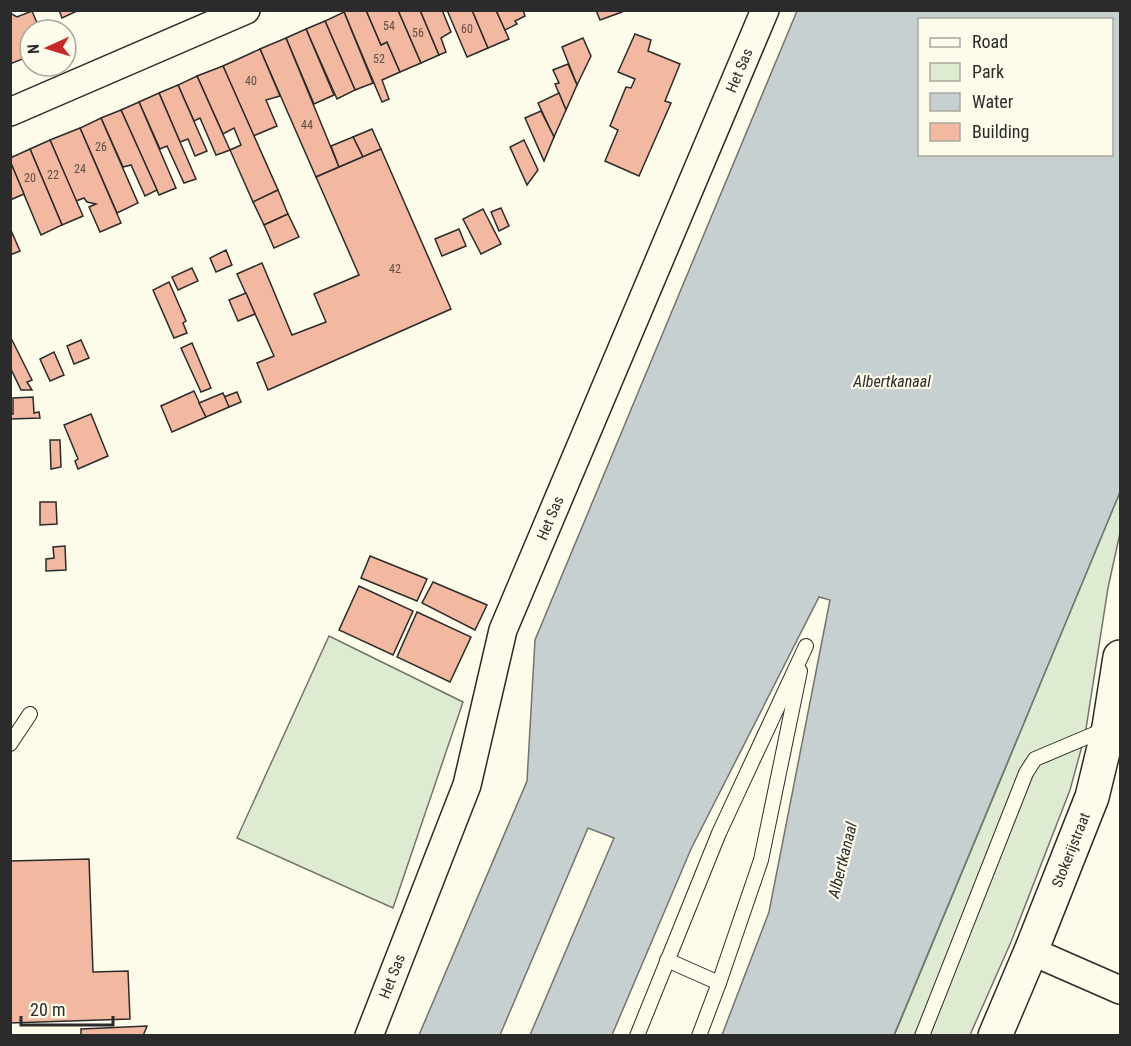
<svg xmlns="http://www.w3.org/2000/svg" width="1131" height="1046" viewBox="0 0 1131 1046" font-family="'Roboto Condensed',sans-serif">
	<style>
		.green { fill: #deebd1; stroke: #74746e; stroke-width: 1.5 }
		.water { fill: #c7d0d0; stroke: #74746e; stroke-width: 1.5; fill-rule: evenodd }
		.building { fill: #f2b8a0; stroke: #2b2b2b; stroke-width: 1.5 }
		.lines { fill: none; stroke-linecap: round; stroke-linejoin: round }
		.service-casing { stroke: #2b2b2b; stroke-width: 16 }
		.minor-casing { stroke: #2b2b2b; stroke-width: 30 }
		.tertiary-casing { stroke: #2b2b2b; stroke-width: 36 }
		.service { stroke: #fdfbea; stroke-width: 14 }
		.minor { stroke: #fdfbea; stroke-width: 27 }
		.tertiary { stroke: #fdfbea; stroke-width: 33 }
		.labels { text-anchor: middle; stroke-width: 4.5; stroke-linejoin: round; paint-order: stroke }
		.number-label { font-size: 12px; fill: #5d4e48 }
		.street-label { font-size: 15px; fill: #2b2b2b; stroke: #fdfbea }
		.water-label { font-size: 16px; font-style: italic; fill: #2b2b2b; stroke: #fdfbea }
	</style>
	<rect width="100%" height="100%" fill="#fdfbea"/>
	<g class="green">
		<path d="M 1120,492 L 1120,533 L 1108,588 L 1085,735 L 1070,790 L 1011,942 L 970,1035 L 894,1036 Z"/>
		<path d="M 329,636 L 463,702 L 393,908 L 237,838 Z"/>
	</g>
	<path class="water" d="M 797,11 L 1120,11 L 1120,492 L 894,1035 L 722,1035 L 769,912 L 830,600 L 819,597 L 691,849 L 612,1035 L 530,1035 L 614,838 L 588,828 L 500,1035 L 419,1035 L 527,781 L 535,640 ZM 920,20 L 1112,20 L 1112,154 L 920,154 Z"/>
	<g class="building">
		<path d="M 59,10 L 79,10 L 62,18 Z"/>
		<path d="M 348,10 L 366,10 L 381,45 L 387,42 L 400,72 L 382,80 L 389,99 L 382,102 L 344,12 Z"/>
		<path d="M 366,10 L 398,10 L 421,63 L 400,72 L 387,42 L 381,45 Z"/>
		<path d="M 398,10 L 420,10 L 439,55 L 421,63 Z"/>
		<path d="M 420,10 L 442,10 L 451,32 L 441,38 L 446,52 L 439,55 Z"/>
		<path d="M 447,10 L 472,10 L 488,48 L 467,57 Z"/>
		<path d="M 472,10 L 496,10 L 509,39 L 488,48 Z"/>
		<path d="M 496,10 L 523,10 L 525,16 L 515,21 L 517,24 L 505,30 Z"/>
		<path d="M 596,10 L 621,10 L 622,12 L 600,20 Z"/>
		<path d="M 32,11 L 40,30 L 30,30 L 30,56 L 10,64 L 10,13 L 17,17 Z"/>
		<path d="M 344,12 L 373,83 L 355,90 L 325,21 Z"/>
		<path d="M 325,21 L 355,90 L 337,99 L 306,29 Z"/>
		<path d="M 306,29 L 334,95 L 314,104 L 286,38 Z"/>
		<path d="M 635,34 L 651,40 L 648,51 L 680,64 L 665,101 L 671,103 L 639,176 L 605,161 L 618,130 L 610,126 L 626,87 L 631,88 L 635,79 L 618,72 Z"/>
		<path d="M 286,38 L 339,167 L 316,177 L 260,49 Z"/>
		<path d="M 583,38 L 591,56 L 577,85 L 562,47 Z"/>
		<path d="M 260,49 L 280,96 L 266,100 L 277,126 L 253,136 L 223,66 Z"/>
		<path d="M 568,64 L 577,85 L 566,110 L 555,84 L 559,83 L 553,70 Z"/>
		<path d="M 223,66 L 278,190 L 253,202 L 230,150 L 241,145 L 234,128 L 223,134 L 197,76 Z"/>
		<path d="M 197,76 L 230,150 L 222,153 L 216,155 L 200,118 L 194,121 L 178,85 Z"/>
		<path d="M 178,85 L 207,151 L 195,156 L 188,139 L 180,142 L 159,93 Z"/>
		<path d="M 159,93 L 180,142 L 196,179 L 184,183 L 167,146 L 160,149 L 139,102 Z"/>
		<path d="M 559,93 L 566,110 L 554,137 L 538,103 Z"/>
		<path d="M 139,102 L 176,188 L 159,195 L 121,110 Z"/>
		<path d="M 121,110 L 157,190 L 145,196 L 131,165 L 123,167 L 101,118 Z"/>
		<path d="M 541,111 L 554,137 L 544,161 L 525,118 Z"/>
		<path d="M 101,118 L 138,203 L 117,213 L 80,128 Z"/>
		<path d="M 80,128 L 121,223 L 100,232 L 89,207 L 96,204 L 87,202 L 84,198 L 76,201 L 50,140 Z"/>
		<path d="M 372,129 L 381,149 L 363,157 L 353,137 Z"/>
		<path d="M 353,137 L 363,157 L 339,167 L 331,146 Z"/>
		<path d="M 50,140 L 83,216 L 62,225 L 30,149 Z"/>
		<path d="M 524,140 L 538,170 L 527,185 L 510,147 Z"/>
		<path d="M 30,149 L 62,225 L 41,235 L 10,161 L 10,158 Z"/>
		<path d="M 381,149 L 451,309 L 268,390 L 257,363 L 274,356 L 237,274 L 262,263 L 292,335 L 326,322 L 314,294 L 359,275 L 316,177 Z"/>
		<path d="M 10,161 L 24,194 L 10,200 Z"/>
		<path d="M 278,190 L 288,214 L 264,225 L 253,202 Z"/>
		<path d="M 501,208 L 509,226 L 499,231 L 491,212 Z"/>
		<path d="M 483,209 L 501,244 L 481,254 L 463,219 Z"/>
		<path d="M 288,214 L 299,237 L 274,248 L 264,225 Z"/>
		<path d="M 10,228 L 20,251 L 10,255 Z"/>
		<path d="M 459,229 L 466,246 L 442,256 L 435,239 Z"/>
		<path d="M 226,250 L 232,265 L 216,272 L 210,258 Z"/>
		<path d="M 192,268 L 198,281 L 178,290 L 172,277 Z"/>
		<path d="M 169,282 L 186,321 L 183,323 L 187,333 L 174,338 L 153,290 Z"/>
		<path d="M 246,293 L 255,314 L 238,321 L 229,300 Z"/>
		<path d="M 10,336 L 32,380 L 27,382 L 32,390 L 21,390 L 10,367 Z"/>
		<path d="M 81,340 L 89,358 L 74,364 L 67,346 Z"/>
		<path d="M 192,343 L 211,388 L 201,392 L 181,348 Z"/>
		<path d="M 54,352 L 64,375 L 50,381 L 40,359 Z"/>
		<path d="M 194,391 L 206,417 L 172,432 L 161,406 Z"/>
		<path d="M 237,392 L 241,402 L 229,407 L 224,397 Z"/>
		<path d="M 223,393 L 229,407 L 206,417 L 199,403 Z"/>
		<path d="M 33,397 L 34,413 L 39,412 L 40,418 L 11,419 L 10,413 L 13,414 L 13,398 Z"/>
		<path d="M 91,414 L 108,456 L 78,469 L 75,461 L 78,459 L 64,425 Z"/>
		<path d="M 50,440 L 60,440 L 61,467 L 51,469 Z"/>
		<path d="M 40,502 L 56,502 L 57,524 L 40,525 Z"/>
		<path d="M 65,546 L 66,570 L 46,571 L 46,559 L 54,558 L 53,547 Z"/>
		<path d="M 370,556 L 427,579 L 417,601 L 361,578 Z"/>
		<path d="M 433,582 L 487,605 L 475,630 L 422,603 Z"/>
		<path d="M 359,586 L 413,611 L 393,655 L 339,630 Z"/>
		<path d="M 417,612 L 471,637 L 450,682 L 397,657 Z"/>
		<path d="M 89,859 L 93,972 L 128,971 L 130,1019 L 10,1023 L 10,861 Z"/>
		<path d="M 147,1026 L 143,1036 L 81,1036 L 81,1029 Z"/>
	</g>
	<g class="lines">
		<g class="service-casing">
			<g id="service">
				<path d="M 10,744 L 30,714"/>
				<path d="M 667,960 L 719,983"/>
				<path d="M 637,1036 L 719,833 L 806,646"/>
				<path d="M 699,1036 L 719,983 L 761,860 L 800,671"/>
				<path d="M 922,1036 L 1026,773 L 1035,759 L 1106,729"/>
			</g>
		</g>
		<g class="minor-casing">
			<g id="minor">
				<path d="M 10,112 L 246,10"/>
				<path d="M 1031,951 L 1120,990"/>
				<path id="s1" d="M 369,1036 L 467,785 L 503,630 L 765,10"/>
			</g>
		</g>
		<g class="tertiary-casing">
			<g id="tertiary">
				<path id="s2" d="M 995,1036 L 1031,951 L 1092,797 L 1109,727 L 1120,657"/>
			</g>
		</g>
		<use href="#service" class="service"/>
		<use href="#minor" class="minor"/>
		<use href="#tertiary" class="tertiary"/>
	</g>
	<g class="labels">
		<g class="number-label">
			<text x="389" y="30">54</text>
			<text x="467" y="33">60</text>
			<text x="418" y="37">56</text>
			<text x="379" y="63">52</text>
			<text x="251" y="85">40</text>
			<text x="307" y="129">44</text>
			<text x="101" y="151">26</text>
			<text x="80" y="173">24</text>
			<text x="53" y="179">22</text>
			<text x="30" y="182">20</text>
			<text x="395" y="273">42</text>
		</g>
		<g class="street-label">
			<text dy="5" stroke="none"><textPath href="#s1" startOffset="1036">Het Sas</textPath></text>
			<text dy="5" stroke="none"><textPath href="#s1" startOffset="550">Het Sas</textPath></text>
			<text dy="5" stroke="none"><textPath href="#s2" startOffset="201">Stokerijstraat</textPath></text>
			<text dy="5" stroke="none"><textPath href="#s1" startOffset="64">Het Sas</textPath></text>
		</g>
		<g class="water-label">
			<text x="892" y="387">Albertkanaal</text>
			<text transform="translate(842 860) rotate(-76)" y="6">Albertkanaal</text>
		</g>
	</g>
	<rect width="1131" height="1046" fill="none" stroke="#2b2b2b" stroke-width="24"/>
	<rect x="918" y="18" width="195" height="138" fill="#fdfbea" stroke="#a9a89e" stroke-width="1.5"/>
	<rect x="930" y="38" width="30" height="9" fill="#fdfbea" stroke="#a9a89e" stroke-width="1.5"/>
	<text x="972" y="48" font-size="18" fill="#2b2b2b">Road</text>
	<rect x="930" y="63" width="30" height="18" fill="#deebd1" stroke="#a9a89e" stroke-width="1.5"/>
	<text x="972" y="78" font-size="18" fill="#2b2b2b">Park</text>
	<rect x="930" y="93" width="30" height="18" fill="#c7d0d0" stroke="#a9a89e" stroke-width="1.5"/>
	<text x="972" y="108" font-size="18" fill="#2b2b2b">Water</text>
	<rect x="930" y="123" width="30" height="18" fill="#f2b8a0" stroke="#a9a89e" stroke-width="1.5"/>
	<text x="972" y="138" font-size="18" fill="#2b2b2b">Building</text>
	<g transform="translate(48 48) rotate(266)"><circle r="28" fill="#fdfbea" stroke="#a9a89e" stroke-width="1.5"/>
	<path d="M0-4.5L10 22L0 15L-10 22Z" fill="#c62828"/>
	<text y="-9" font-size="16" font-weight="bold" text-anchor="middle" fill="#2b2b2b">N</text>
	</g>
	<path d="M21 1016v9h92v-9" fill="none" stroke="#2b2b2b" stroke-width="3"/>
	<text x="30" y="1016" font-size="18" fill="#2b2b2b" stroke="#fdfbea" stroke-width="4.5" paint-order="stroke">20 m</text>
</svg>
